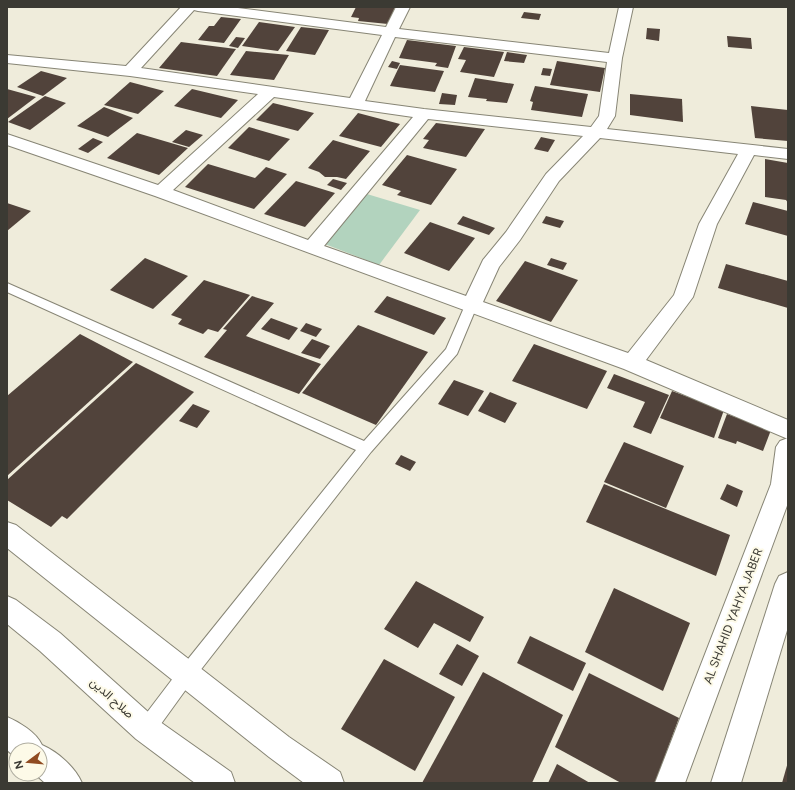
<svg xmlns="http://www.w3.org/2000/svg" width="795" height="790" viewBox="0 0 795 790" font-family="Figtree,Vazirmatn,sans-serif">
	<style>
		.green { fill: #b2d3be }
		.building { fill: #51433b }
		.lines { fill: none; stroke-linecap: round; stroke-linejoin: round }
		.lane-casing { stroke: #878575; stroke-width: 2 }
		.street-casing { stroke: #878575; stroke-width: 2 }
		.secondary-casing { stroke: #878575; stroke-width: 2 }
		.highway-casing { stroke: #878575; stroke-width: 2 }
		.lane { fill: #fff; fill-rule: evenodd }
		.street { fill: #fff; fill-rule: evenodd }
		.secondary { fill: #fff; fill-rule: evenodd }
		.highway { fill: #fff; fill-rule: evenodd }
		.labels { text-anchor: middle; stroke-width: 4; stroke-linejoin: round; paint-order: stroke }
		.near-street-label { font-size: 12px; fill: #3b3a33; stroke: #fdfae8 }
	</style>
	<rect width="100%" height="100%" fill="#efecdb"/>
	<path class="green" d="M 357,191 L 420,210 L 379,265 L 317,241 Z"/>
	<g class="building">
		<path d="M 356,7 L 395,7 L 388,24 L 358,21 L 359,18 L 351,17 Z"/>
		<path d="M 524,12 L 541,14 L 539,20 L 521,18 Z"/>
		<path d="M 221,17 L 241,19 L 224,43 L 198,40 L 209,26 L 214,26 Z"/>
		<path d="M 259,22 L 295,27 L 278,51 L 242,46 Z"/>
		<path d="M 301,27 L 329,30 L 315,55 L 286,51 Z"/>
		<path d="M 647,28 L 660,29 L 659,41 L 646,39 Z"/>
		<path d="M 727,36 L 751,38 L 752,49 L 728,47 Z"/>
		<path d="M 236,37 L 245,38 L 238,48 L 229,46 Z"/>
		<path d="M 407,40 L 456,46 L 448,68 L 435,66 L 437,63 L 399,58 Z"/>
		<path d="M 181,42 L 236,49 L 217,76 L 159,68 Z"/>
		<path d="M 464,47 L 504,52 L 494,77 L 460,72 L 466,60 L 458,59 Z"/>
		<path d="M 246,51 L 289,55 L 274,80 L 230,75 Z"/>
		<path d="M 507,52 L 527,55 L 524,63 L 504,61 Z"/>
		<path d="M 392,61 L 400,63 L 397,69 L 388,67 Z"/>
		<path d="M 557,61 L 605,68 L 600,92 L 550,85 Z"/>
		<path d="M 400,65 L 444,71 L 435,92 L 390,86 Z"/>
		<path d="M 543,68 L 552,69 L 550,76 L 541,75 Z"/>
		<path d="M 41,71 L 67,78 L 43,96 L 17,87 Z"/>
		<path d="M 475,78 L 514,84 L 507,103 L 486,101 L 487,99 L 468,97 Z"/>
		<path d="M 130,82 L 164,91 L 138,114 L 104,105 Z"/>
		<path d="M 535,86 L 588,94 L 582,117 L 531,110 L 533,102 L 530,101 Z"/>
		<path d="M 7,89 L 36,97 L 7,119 Z"/>
		<path d="M 192,89 L 238,100 L 221,118 L 174,106 Z"/>
		<path d="M 442,93 L 457,95 L 455,105 L 439,104 Z"/>
		<path d="M 630,94 L 682,99 L 683,122 L 630,115 Z"/>
		<path d="M 45,96 L 66,103 L 30,130 L 8,122 Z"/>
		<path d="M 273,103 L 314,113 L 298,131 L 256,120 Z"/>
		<path d="M 751,106 L 788,110 L 788,141 L 755,138 Z"/>
		<path d="M 104,107 L 133,118 L 108,137 L 77,126 Z"/>
		<path d="M 358,113 L 400,124 L 381,147 L 339,136 Z"/>
		<path d="M 436,123 L 485,129 L 466,157 L 423,148 L 429,140 L 423,139 Z"/>
		<path d="M 249,127 L 290,139 L 269,161 L 228,148 Z"/>
		<path d="M 186,130 L 203,135 L 189,147 L 172,142 Z"/>
		<path d="M 137,133 L 188,148 L 159,175 L 107,158 Z"/>
		<path d="M 541,137 L 555,140 L 548,152 L 534,149 Z"/>
		<path d="M 93,138 L 103,142 L 88,153 L 78,149 Z"/>
		<path d="M 333,140 L 370,151 L 346,179 L 337,177 L 325,177 L 319,172 L 308,168 Z"/>
		<path d="M 407,155 L 457,169 L 431,205 L 397,195 L 401,191 L 382,185 Z"/>
		<path d="M 765,159 L 788,163 L 788,203 L 786,200 L 765,197 Z"/>
		<path d="M 208,164 L 255,178 L 266,167 L 287,174 L 254,209 L 185,187 Z"/>
		<path d="M 333,179 L 347,183 L 341,190 L 327,185 Z"/>
		<path d="M 296,181 L 335,193 L 305,227 L 264,214 Z"/>
		<path d="M 753,202 L 788,211 L 788,236 L 745,224 Z"/>
		<path d="M 7,203 L 31,211 L 7,231 Z"/>
		<path d="M 463,216 L 495,228 L 489,235 L 457,224 Z"/>
		<path d="M 546,216 L 564,221 L 560,228 L 542,223 Z"/>
		<path d="M 430,222 L 475,238 L 449,271 L 404,253 Z"/>
		<path d="M 145,258 L 188,276 L 153,309 L 110,290 Z"/>
		<path d="M 551,258 L 567,263 L 563,270 L 547,265 Z"/>
		<path d="M 525,261 L 578,280 L 551,322 L 496,301 Z"/>
		<path d="M 726,264 L 788,281 L 788,308 L 718,288 Z"/>
		<path d="M 204,280 L 250,295 L 218,332 L 208,329 L 203,334 L 178,324 L 182,319 L 171,315 Z"/>
		<path d="M 252,296 L 274,303 L 246,336 L 321,364 L 299,394 L 204,357 L 227,330 L 223,329 Z"/>
		<path d="M 387,296 L 446,318 L 434,335 L 374,312 Z"/>
		<path d="M 271,318 L 298,328 L 289,340 L 261,329 Z"/>
		<path d="M 306,323 L 322,329 L 316,337 L 300,331 Z"/>
		<path d="M 358,325 L 428,352 L 376,425 L 302,393 Z"/>
		<path d="M 80,334 L 133,362 L 7,476 L 7,396 Z"/>
		<path d="M 312,339 L 330,346 L 320,359 L 301,353 Z"/>
		<path d="M 534,344 L 607,371 L 587,409 L 512,381 Z"/>
		<path d="M 136,363 L 194,392 L 67,519 L 62,516 L 51,527 L 7,500 L 7,480 Z"/>
		<path d="M 614,374 L 669,395 L 651,434 L 633,427 L 645,402 L 607,388 Z"/>
		<path d="M 454,380 L 484,391 L 468,416 L 438,404 Z"/>
		<path d="M 672,391 L 724,410 L 714,438 L 660,418 Z"/>
		<path d="M 490,392 L 517,403 L 505,423 L 478,411 Z"/>
		<path d="M 193,404 L 210,411 L 197,428 L 179,421 Z"/>
		<path d="M 727,414 L 771,430 L 763,451 L 737,441 L 736,444 L 718,438 Z"/>
		<path d="M 624,442 L 684,466 L 666,508 L 604,482 Z"/>
		<path d="M 401,455 L 416,462 L 410,471 L 395,464 Z"/>
		<path d="M 604,484 L 730,535 L 716,576 L 586,522 Z"/>
		<path d="M 727,484 L 743,491 L 737,507 L 720,499 Z"/>
		<path d="M 416,581 L 484,617 L 470,642 L 434,623 L 418,648 L 384,629 Z"/>
		<path d="M 614,588 L 690,623 L 663,691 L 585,652 Z"/>
		<path d="M 530,636 L 586,663 L 573,691 L 517,663 Z"/>
		<path d="M 457,644 L 479,656 L 462,686 L 439,674 Z"/>
		<path d="M 384,659 L 455,697 L 415,771 L 341,729 Z"/>
		<path d="M 483,672 L 563,715 L 532,783 L 422,783 Z"/>
		<path d="M 589,673 L 679,718 L 655,783 L 621,783 L 555,747 Z"/>
		<path d="M 788,762 L 788,783 L 782,783 Z"/>
		<path d="M 557,764 L 590,783 L 548,783 Z"/>
	</g>
	<g class="lines">
		<g class="lane-casing">
			<path id="lane" d="M 7,283 L 364,441 L 446,349 L 466,303 L 476,303 L 477,306 L 457,354 L 371,452 L 192,681 L 153,735 L 146,738 L 139,735 L 137,729 L 139,723 L 180,669 L 356,450 L 7,292 Z"/>
		</g>
		<g class="street-casing">
			<path id="street" d="M 181,7 L 230,7 L 386,27 L 396,7 L 410,7 L 399,29 L 609,53 L 619,7 L 633,7 L 622,58 L 615,116 L 607,129 L 788,149 L 788,159 L 754,155 L 717,224 L 693,297 L 646,360 L 788,420 L 788,439 L 624,369 L 155,196 L 7,145 L 7,134 L 158,185 L 258,94 L 130,76 L 7,63 L 7,55 L 126,66 ZM 194,10 L 198,11 L 382,35 L 350,98 L 141,68 ZM 395,37 L 607,62 L 599,116 L 591,127 L 424,109 L 365,101 ZM 274,97 L 413,117 L 308,240 L 173,190 ZM 428,119 L 583,136 L 546,174 L 506,232 L 483,260 L 466,296 L 324,246 ZM 600,138 L 738,154 L 699,224 L 674,295 L 628,353 L 483,302 L 499,267 L 520,240 L 559,181 Z"/>
		</g>
		<g class="secondary-casing">
			<g id="secondary">
				<path d="M 788,438 L 788,503 L 685,783 L 655,783 L 771,484 L 776,447 L 780,441 Z"/>
				<path d="M 7,522 L 16,525 L 289,737 L 340,772 L 344,783 L 304,783 L 269,757 L 7,548 Z"/>
				<path d="M 788,572 L 788,627 L 741,783 L 711,783 L 775,584 L 779,576 Z"/>
			</g>
		</g>
		<g class="highway-casing">
			<g id="highway">
				<path d="M 7,596 L 16,600 L 60,633 L 156,719 L 231,772 L 235,783 L 195,783 L 136,739 L 40,651 L 7,624 Z"/>
				<path d="M 7,717 C 19,722 36,732 42,745 C 58,752 75,767 82,783 L 45,783 L 35,774 L 40,774 L 40,750 L 16,750 L 16,758 L 7,750 Z"/>
			</g>
		</g>
		<use href="#lane" class="lane"/>
		<use href="#street" class="street"/>
		<use href="#secondary" class="secondary"/>
		<use href="#highway" class="highway"/>
	</g>
	<g class="labels">
		<g class="near-street-label">
			<text transform="translate(733 616) rotate(-69)" y="4">AL SHAHID YAHYA JABER</text>
			<text transform="translate(112 698) rotate(42)" y="4">صلاح الدين</text>
		</g>
	</g>
	<rect width="795" height="790" fill="none" stroke="#3b3a33" stroke-width="16"/>
	<g transform="translate(28 762) rotate(254)"><circle r="19" fill="#fdfae8" stroke="#afada0"/>
	<path d="M0-3L7 15L0 10L-7 15Z" fill="#904b21"/>
	<text y="-6" font-size="11" font-weight="bold" text-anchor="middle" fill="#3b3a33">N</text>
	</g>
</svg>
